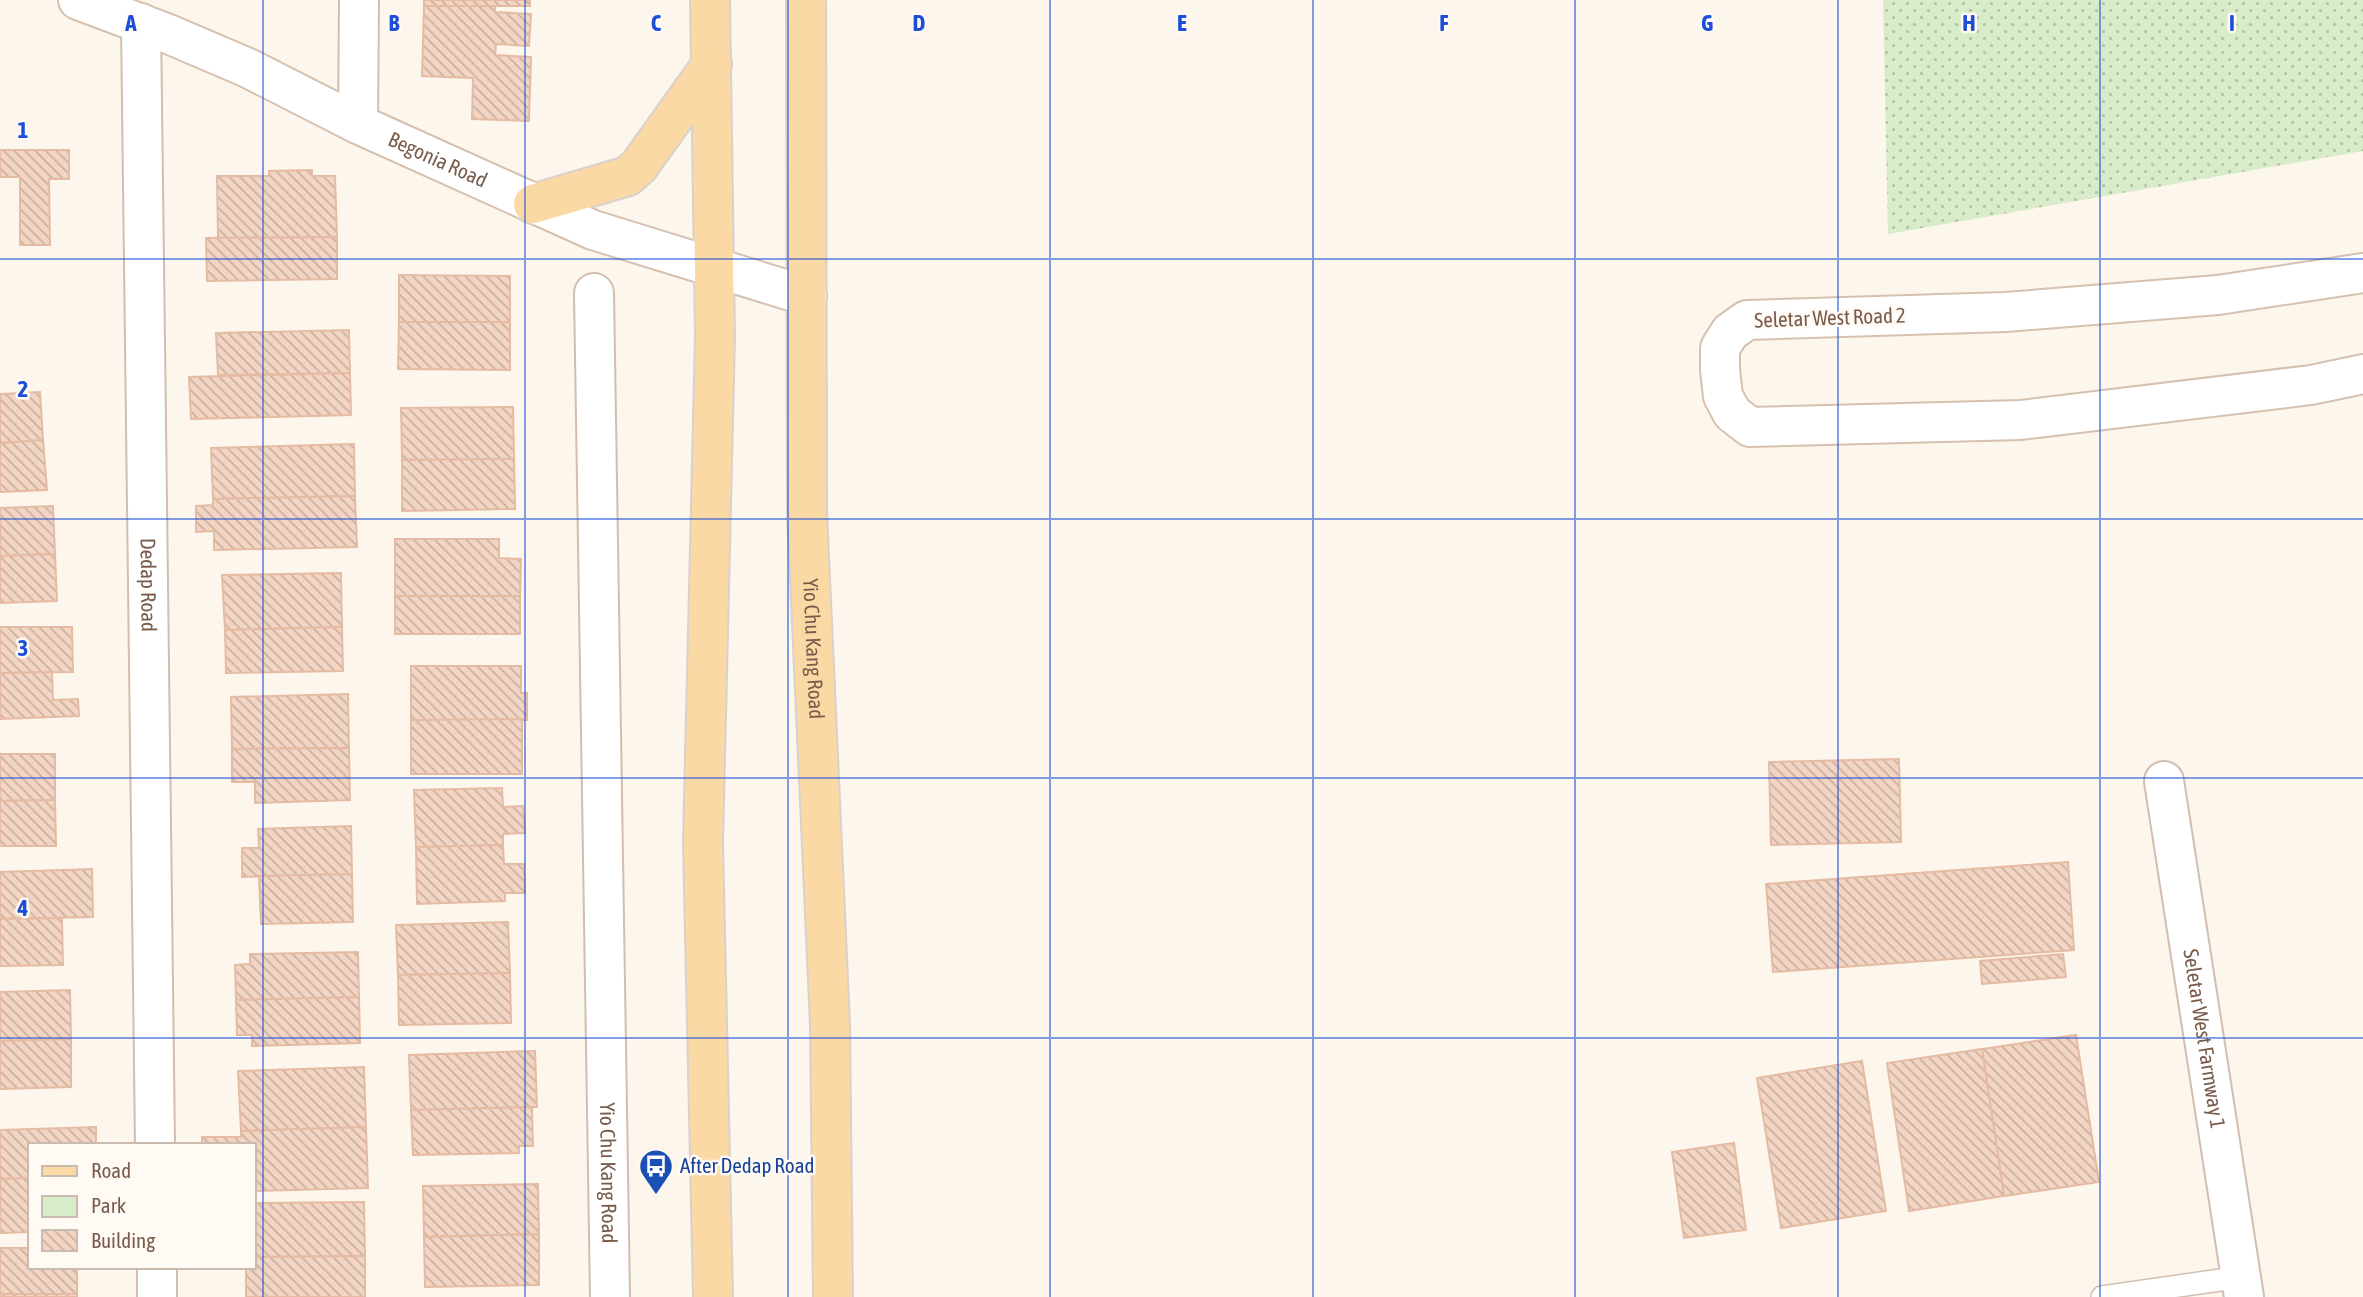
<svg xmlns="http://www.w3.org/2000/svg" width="2363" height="1297" viewBox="0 0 2363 1297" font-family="'Asap Condensed',sans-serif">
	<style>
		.green { fill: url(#green-dots) }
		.building { fill: url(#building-back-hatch); stroke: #e6bba3; stroke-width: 2 }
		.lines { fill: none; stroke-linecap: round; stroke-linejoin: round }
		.lane-casing { stroke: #d1beb0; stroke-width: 24 }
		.street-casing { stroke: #d1beb0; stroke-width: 42 }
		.secondary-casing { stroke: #d6c0b0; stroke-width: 42 }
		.primary-casing { stroke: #dad1cd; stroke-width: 42 }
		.lane { stroke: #fff; stroke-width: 21 }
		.street { stroke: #fff; stroke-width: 38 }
		.secondary { stroke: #fff; stroke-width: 38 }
		.primary { stroke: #fbd9a5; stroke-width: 38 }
		.grid { fill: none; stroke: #1d4ed8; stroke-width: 2; stroke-opacity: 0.55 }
		.labels { text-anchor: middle; stroke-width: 5; stroke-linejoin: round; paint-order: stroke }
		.street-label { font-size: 21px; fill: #7a5c4d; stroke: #fffaf3 }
		.transit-label { font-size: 21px; fill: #164399; stroke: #fffaf3; text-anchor: start }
		.grid-label { font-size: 23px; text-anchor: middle; font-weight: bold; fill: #1d4ed8; stroke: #fffaf3; stroke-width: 5; stroke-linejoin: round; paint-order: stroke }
	</style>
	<defs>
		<pattern id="green-dots" width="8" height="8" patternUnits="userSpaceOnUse" patternTransform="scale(1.75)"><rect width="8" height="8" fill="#d8ecc9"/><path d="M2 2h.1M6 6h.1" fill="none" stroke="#b4c2a5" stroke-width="1.8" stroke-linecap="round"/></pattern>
		<pattern id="building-back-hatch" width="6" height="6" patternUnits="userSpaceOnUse" patternTransform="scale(1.75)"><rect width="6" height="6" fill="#f3d5c3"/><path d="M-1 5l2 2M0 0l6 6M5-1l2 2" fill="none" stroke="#cab0a1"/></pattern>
	</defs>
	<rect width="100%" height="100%" fill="#fdf6ec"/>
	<path class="green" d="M 1883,0 L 2363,0 L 2363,151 L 1888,234 Z"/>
	<g class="building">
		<rect x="424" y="0" width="106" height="6"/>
		<path d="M 424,6 L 495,6 L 495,12 L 531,14 L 529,46 L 496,44 L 495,55 L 531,57 L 529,121 L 472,119 L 473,78 L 422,76 Z"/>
		<path d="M 0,150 L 69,150 L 69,179 L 49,179 L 50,245 L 20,245 L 20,177 L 0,177 Z"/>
		<path d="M 312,170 L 312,176 L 335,176 L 337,237 L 218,238 L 217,176 L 269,176 L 269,171 Z"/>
		<path d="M 337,237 L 337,279 L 207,281 L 206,238 Z"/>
		<path d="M 399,275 L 510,276 L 510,322 L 399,322 Z"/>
		<path d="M 399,322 L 510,322 L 510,370 L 398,369 Z"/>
		<path d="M 349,330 L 350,373 L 218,375 L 216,333 Z"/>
		<path d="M 350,373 L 351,415 L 191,419 L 189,377 Z"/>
		<path d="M 40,392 L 43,440 L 0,443 L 0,394 Z"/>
		<path d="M 513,407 L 514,459 L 402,460 L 401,408 Z"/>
		<path d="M 43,440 L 47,490 L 0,492 L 0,443 Z"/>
		<path d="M 354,444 L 355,496 L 213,499 L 211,448 Z"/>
		<path d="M 514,459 L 515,509 L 402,511 L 402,460 Z"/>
		<path d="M 355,496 L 357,547 L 214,550 L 214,531 L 196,532 L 196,506 L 213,505 L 213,499 Z"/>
		<path d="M 53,506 L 55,554 L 0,556 L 0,508 Z"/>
		<path d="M 395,539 L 499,539 L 499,558 L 521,559 L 520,596 L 395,596 Z"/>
		<path d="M 55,554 L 57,601 L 0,603 L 0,556 Z"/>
		<path d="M 341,573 L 342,627 L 225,630 L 222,575 Z"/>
		<rect x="395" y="596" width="125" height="38"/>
		<path d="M 0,627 L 72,627 L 73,672 L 0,673 Z"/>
		<path d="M 342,627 L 343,671 L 226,673 L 225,630 Z"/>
		<path d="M 411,666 L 521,666 L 521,693 L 527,693 L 527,720 L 411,720 Z"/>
		<path d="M 52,672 L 53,700 L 78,699 L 79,716 L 0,719 L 0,673 Z"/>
		<path d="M 348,694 L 349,748 L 232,749 L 231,697 Z"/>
		<path d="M 522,719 L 522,774 L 411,774 L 411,720 Z"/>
		<path d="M 349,748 L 350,800 L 255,803 L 255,782 L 232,782 L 232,749 Z"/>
		<path d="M 0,754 L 55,754 L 55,800 L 0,801 Z"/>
		<path d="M 1899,759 L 1901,842 L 1771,845 L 1769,762 Z"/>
		<path d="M 502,788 L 503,807 L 523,806 L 525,833 L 503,834 L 503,845 L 416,847 L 414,790 Z"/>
		<path d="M 55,800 L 56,846 L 0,846 L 0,801 Z"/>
		<path d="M 351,826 L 352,874 L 242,877 L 242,848 L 259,848 L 258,829 Z"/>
		<path d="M 503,845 L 504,864 L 524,864 L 525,893 L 505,893 L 505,901 L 417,904 L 416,847 Z"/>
		<path d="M 2068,862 L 2074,950 L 1773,972 L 1766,884 Z"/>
		<path d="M 92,869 L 93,917 L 0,919 L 0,872 Z"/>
		<path d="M 352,874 L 353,922 L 261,924 L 259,876 Z"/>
		<path d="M 62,918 L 63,965 L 0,966 L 0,919 Z"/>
		<path d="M 508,922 L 510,973 L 398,975 L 396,925 Z"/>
		<path d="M 358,952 L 359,997 L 236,1000 L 235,965 L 250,964 L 250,954 Z"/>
		<path d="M 2063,954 L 2066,977 L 1982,984 L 1980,961 Z"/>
		<path d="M 510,973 L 511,1023 L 399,1025 L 398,975 Z"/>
		<path d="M 70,990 L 71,1039 L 0,1041 L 0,992 Z"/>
		<path d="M 359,997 L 360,1043 L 252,1046 L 252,1035 L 237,1035 L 236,1000 Z"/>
		<path d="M 2076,1035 L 2099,1182 L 2004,1196 L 1982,1049 Z"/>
		<path d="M 71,1039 L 71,1087 L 0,1089 L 0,1041 Z"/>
		<path d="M 1982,1049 L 2004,1196 L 1909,1211 L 1887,1063 Z"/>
		<path d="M 535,1051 L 537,1107 L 411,1110 L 409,1055 Z"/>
		<path d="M 1862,1061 L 1886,1211 L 1781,1228 L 1757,1078 Z"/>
		<path d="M 364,1067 L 366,1127 L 241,1131 L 238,1071 Z"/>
		<path d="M 532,1107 L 533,1146 L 519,1146 L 519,1153 L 413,1155 L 411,1110 Z"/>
		<path d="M 96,1127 L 96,1145 L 30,1145 L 30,1178 L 0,1179 L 0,1130 Z"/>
		<path d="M 366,1127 L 368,1188 L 254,1191 L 254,1145 L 202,1145 L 202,1137 L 241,1137 L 241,1131 Z"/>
		<path d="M 1734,1143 L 1746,1230 L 1684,1238 L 1672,1152 Z"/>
		<path d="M 30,1178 L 30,1232 L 0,1233 L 0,1179 Z"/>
		<path d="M 538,1184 L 539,1234 L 424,1237 L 423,1186 Z"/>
		<path d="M 364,1202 L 365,1256 L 254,1257 L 254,1203 Z"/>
		<path d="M 539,1234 L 539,1285 L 425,1287 L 424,1237 Z"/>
		<path d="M 0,1248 L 30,1248 L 30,1267 L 77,1267 L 77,1294 L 0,1294 Z"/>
		<path d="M 365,1256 L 365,1297 L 246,1297 L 246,1267 L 254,1267 L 254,1257 Z"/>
		<rect x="0" y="1294" width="77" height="3"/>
	</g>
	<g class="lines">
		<g class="lane-casing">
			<path id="lane" d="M 2102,1297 L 2241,1277"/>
		</g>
		<g class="street-casing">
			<g id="street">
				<path id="s1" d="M 141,23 L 155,1145"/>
				<path d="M 358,124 L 359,0"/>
				<path id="s2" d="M 594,293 L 610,1297"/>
				<path id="s3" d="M 2164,781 L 2244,1297"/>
				<path d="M 157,1267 L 157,1297"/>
			</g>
		</g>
		<g class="secondary-casing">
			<g id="secondary">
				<path id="s4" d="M 78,0 L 166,33 L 248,68 L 358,124 L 593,230 L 807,296"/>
				<path d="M 2363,273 L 2218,295 L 2006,312 L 1747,320 L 1730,332 L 1720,348 L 1720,370 L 1723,396 L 1732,413 L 1750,427 L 2021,420 L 2311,385 L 2363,374"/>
			</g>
		</g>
		<g class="primary-casing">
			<g id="primary">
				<path d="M 710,0 L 715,336 L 703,842 L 713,1297"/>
				<path id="s5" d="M 806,0 L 807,511 L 830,1025 L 833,1297"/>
				<path d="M 533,204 L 628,176 L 639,166 L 712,64"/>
			</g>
		</g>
		<use href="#lane" class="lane"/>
		<use href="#street" class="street"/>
		<use href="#secondary" class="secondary"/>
		<use href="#primary" class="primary"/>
	</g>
	<path class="grid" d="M 263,0 L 263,1297M 525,0 L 525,1297M 788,0 L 788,1297M 1050,0 L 1050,1297M 1313,0 L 1313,1297M 1575,0 L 1575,1297M 1838,0 L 1838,1297M 2100,0 L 2100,1297M 0,259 L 2363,259M 0,519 L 2363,519M 0,778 L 2363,778M 0,1038 L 2363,1038"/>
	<defs>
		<g id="bus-pin" transform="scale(1.75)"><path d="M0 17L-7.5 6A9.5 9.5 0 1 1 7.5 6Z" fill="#1a4fb4" stroke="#fffaf3"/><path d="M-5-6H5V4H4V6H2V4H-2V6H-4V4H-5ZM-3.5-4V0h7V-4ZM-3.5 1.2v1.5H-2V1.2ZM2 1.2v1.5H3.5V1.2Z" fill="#fff"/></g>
	</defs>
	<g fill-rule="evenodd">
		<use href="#bus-pin" x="656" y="1166"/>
	</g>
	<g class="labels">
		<g class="street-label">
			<text dy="7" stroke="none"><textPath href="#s4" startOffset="394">Begonia Road</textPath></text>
			<text transform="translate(1830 318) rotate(-2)" y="7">Seletar West Road 2</text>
			<text dy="7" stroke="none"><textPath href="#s1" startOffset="562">Dedap Road</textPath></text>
			<text dy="7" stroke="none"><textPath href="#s5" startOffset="649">Yio Chu Kang Road</textPath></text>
			<text dy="7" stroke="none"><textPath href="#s3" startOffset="261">Seletar West Farmway 1</textPath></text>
			<text dy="7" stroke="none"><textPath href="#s2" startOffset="880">Yio Chu Kang Road</textPath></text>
		</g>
		<g class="transit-label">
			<text x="680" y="1173">After Dedap Road</text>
		</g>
	</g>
	<g class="grid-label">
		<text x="131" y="31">A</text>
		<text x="394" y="31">B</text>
		<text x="656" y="31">C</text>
		<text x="919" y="31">D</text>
		<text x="1182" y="31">E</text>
		<text x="1444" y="31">F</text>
		<text x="1707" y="31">G</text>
		<text x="1969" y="31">H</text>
		<text x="2232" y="31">I</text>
		<text x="23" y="138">1</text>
		<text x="23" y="397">2</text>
		<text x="23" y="656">3</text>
		<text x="23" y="916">4</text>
	</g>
	<rect x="28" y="1143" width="228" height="126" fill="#fffaf3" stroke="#cabbb1" stroke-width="2"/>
	<rect x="42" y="1166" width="35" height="10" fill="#fbd9a5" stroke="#cabbb1" stroke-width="2"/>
	<text x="91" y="1178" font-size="21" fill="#7a5c4d">Road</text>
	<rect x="42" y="1196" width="35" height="21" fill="#d8ecc9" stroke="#cabbb1" stroke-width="2"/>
	<text x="91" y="1213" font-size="21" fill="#7a5c4d">Park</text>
	<rect x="42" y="1230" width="35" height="21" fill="url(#building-back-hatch)" stroke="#cabbb1" stroke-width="2"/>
	<text x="91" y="1248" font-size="21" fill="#7a5c4d">Building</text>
</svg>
